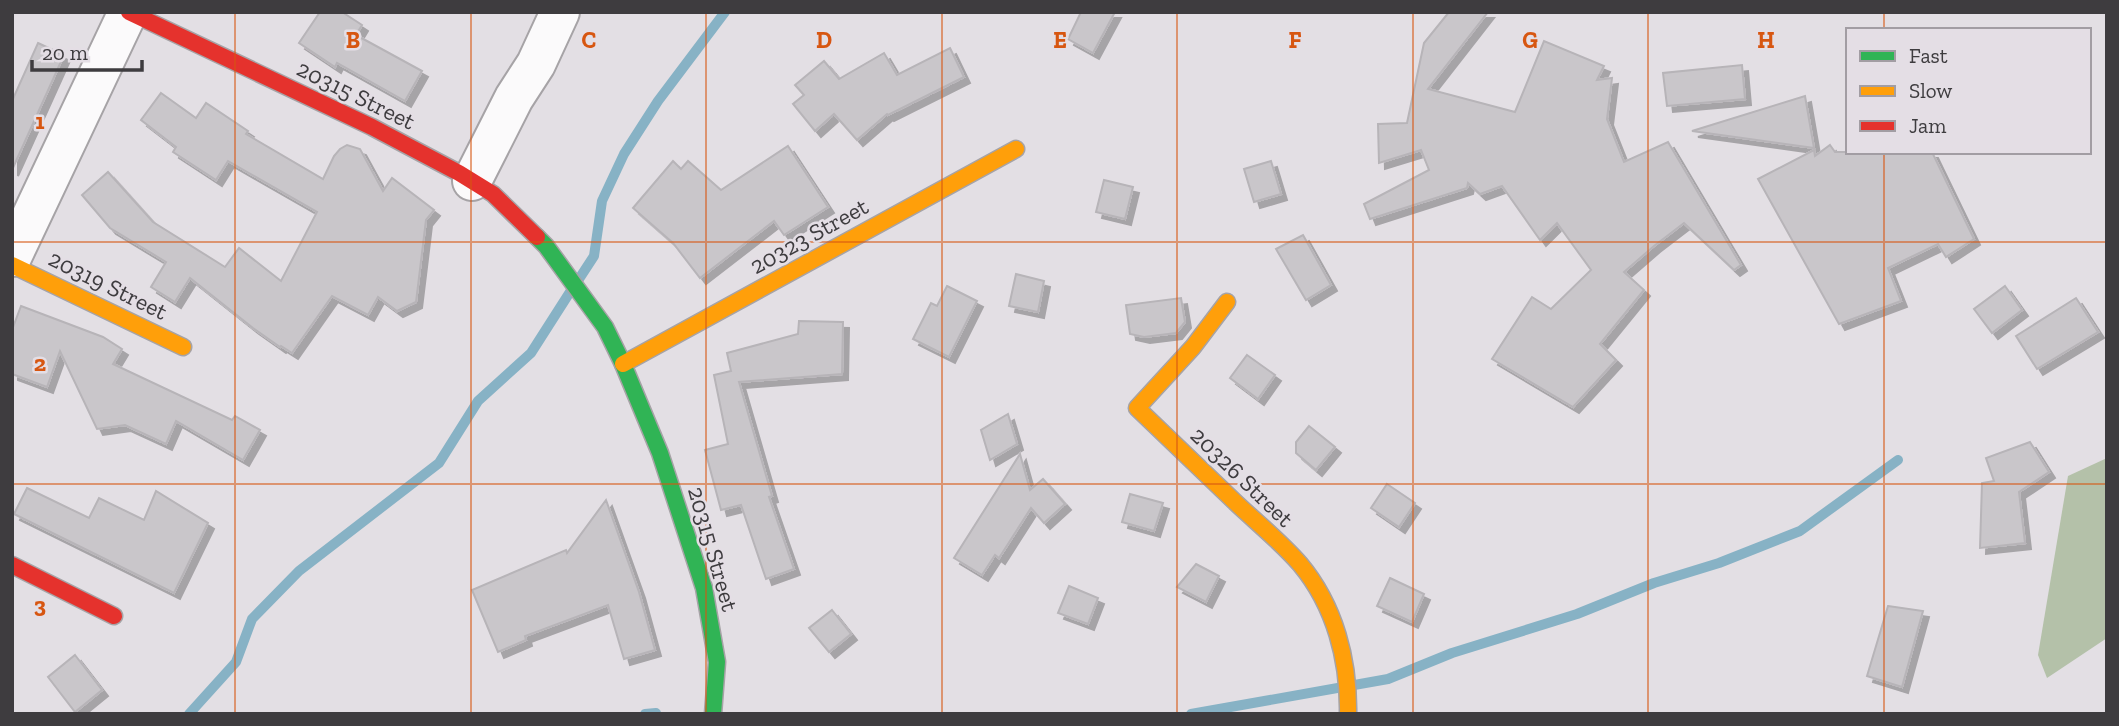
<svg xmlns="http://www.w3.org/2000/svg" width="2119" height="726" viewBox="0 0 2119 726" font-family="'Zilla Slab',serif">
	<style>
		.forest { fill: #b4c1a9 }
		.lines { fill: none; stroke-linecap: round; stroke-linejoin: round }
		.stream { stroke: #87b2c5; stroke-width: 10 }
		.building { fill: #c9c6ca; stroke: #b7b4b8; stroke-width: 2; filter: url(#shadow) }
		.street-casing { stroke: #a6a3a6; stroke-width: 42 }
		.fast-casing { stroke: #a6a3a6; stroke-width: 19 }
		.slow-casing { stroke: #a6a3a6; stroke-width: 19 }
		.jam-casing { stroke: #a6a3a6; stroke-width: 19 }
		.street { stroke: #fbfafb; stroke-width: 38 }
		.fast { stroke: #30b455; stroke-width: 16 }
		.slow { stroke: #ff9f0a; stroke-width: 16 }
		.jam { stroke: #e5322d; stroke-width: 16 }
		.grid { fill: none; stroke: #d75611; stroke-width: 2; stroke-opacity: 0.55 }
		.labels { text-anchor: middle; stroke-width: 5; stroke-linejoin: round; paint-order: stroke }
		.street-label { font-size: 24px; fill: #3e3c3f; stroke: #e4dee5 }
		.grid-label { font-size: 23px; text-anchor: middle; font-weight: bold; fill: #d75611; stroke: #e4dee5; stroke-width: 5; stroke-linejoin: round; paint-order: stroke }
	</style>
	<defs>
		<filter id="shadow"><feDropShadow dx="6" dy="6" stdDeviation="0" flood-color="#0004"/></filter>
	</defs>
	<rect width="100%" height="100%" fill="#e3dfe4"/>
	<path class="forest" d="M 2107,458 L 2107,638 L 2047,678 L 2038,655 L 2068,476 Z"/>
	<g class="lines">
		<g class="stream">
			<path d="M 579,279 L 594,256 L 602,201 L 624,154 L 658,101 L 725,12"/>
			<path d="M 189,714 L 236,662 L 252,619 L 299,571 L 439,463 L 478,401 L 531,353 L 570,292"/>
			<path d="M 645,714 L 656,713"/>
			<path d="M 1191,714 L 1388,679 L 1452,653 L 1577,614 L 1654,583 L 1719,563 L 1800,531 L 1898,460"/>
		</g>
	</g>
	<g class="building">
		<path d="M 320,12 L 342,12 L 362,25 L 356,35 L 422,71 L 405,101 L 337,63 L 335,67 L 299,43 Z"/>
		<path d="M 1081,12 L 1115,12 L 1093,53 L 1068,39 Z"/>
		<path d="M 1449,12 L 1488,12 L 1428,89 L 1515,112 L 1544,41 L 1604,66 L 1597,80 L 1612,78 L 1607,119 L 1624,162 L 1668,142 L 1741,265 L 1734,270 L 1684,223 L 1654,246 L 1624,272 L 1644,290 L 1600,344 L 1616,360 L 1573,407 L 1492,359 L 1532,297 L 1551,309 L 1591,270 L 1557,223 L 1540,240 L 1502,186 L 1480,194 L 1468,183 L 1467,188 L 1370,219 L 1364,204 L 1429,170 L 1421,150 L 1379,163 L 1378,124 L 1407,123 L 1424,43 Z"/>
		<path d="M 38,43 L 64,55 L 12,170 L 12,101 Z"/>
		<path d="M 950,48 L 964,77 L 888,115 L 887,114 L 857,140 L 834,114 L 815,131 L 793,104 L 804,95 L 795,85 L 824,61 L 839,79 L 884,53 L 897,75 Z"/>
		<path d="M 1742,65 L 1745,99 L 1667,106 L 1663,73 Z"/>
		<path d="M 161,93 L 196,118 L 206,103 L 248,131 L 246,134 L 323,179 L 334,156 L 340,149 L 347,145 L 360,149 L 383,191 L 392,178 L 434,210 L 426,220 L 416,302 L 397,311 L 378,297 L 368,315 L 332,296 L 292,353 L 281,346 L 280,347 L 253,328 L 190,278 L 175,302 L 151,287 L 166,262 L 110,228 L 82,195 L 108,172 L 153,222 L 225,267 L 239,248 L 281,281 L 317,212 L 228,161 L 216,180 L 173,152 L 176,147 L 141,120 Z"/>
		<path d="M 1805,96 L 1814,148 L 1692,131 Z"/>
		<path d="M 1830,145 L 1835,152 L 1932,152 L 1974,239 L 1946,257 L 1938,244 L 1888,268 L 1901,301 L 1839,324 L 1758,179 L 1814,150 L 1815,156 Z"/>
		<path d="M 788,146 L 828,207 L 784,235 L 774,221 L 700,278 L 673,243 L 633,208 L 673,161 L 681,169 L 688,161 L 721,190 Z"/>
		<path d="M 1271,161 L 1281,194 L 1254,202 L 1244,169 Z"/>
		<path d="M 1104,180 L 1133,187 L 1125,219 L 1096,212 Z"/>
		<path d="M 1303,235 L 1331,285 L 1306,300 L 1276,249 Z"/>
		<path d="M 1016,274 L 1044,281 L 1038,312 L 1009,306 Z"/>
		<path d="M 947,286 L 977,301 L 949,357 L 913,339 L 931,303 L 937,306 Z"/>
		<path d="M 2005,286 L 2022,310 L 1992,333 L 1974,309 Z"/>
		<path d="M 1181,298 L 1185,322 L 1176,333 L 1144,337 L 1130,334 L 1126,305 Z"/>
		<path d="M 2076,298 L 2098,332 L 2037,369 L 2016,336 Z"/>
		<path d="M 21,306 L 103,337 L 122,349 L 113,364 L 232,420 L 235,416 L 260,430 L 243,460 L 176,421 L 166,444 L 125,425 L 97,429 L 60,351 L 47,387 L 12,374 L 12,330 Z"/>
		<path d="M 799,321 L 843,322 L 842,374 L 739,382 L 772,496 L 769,497 L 794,569 L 766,579 L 741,505 L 721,510 L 705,450 L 728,444 L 714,375 L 731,371 L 727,353 L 798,334 Z"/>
		<path d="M 1247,355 L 1275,375 L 1258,399 L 1230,378 Z"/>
		<path d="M 1008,414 L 1017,444 L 990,460 L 981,430 Z"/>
		<path d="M 1309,426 L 1335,447 L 1316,470 L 1296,453 L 1296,442 Z"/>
		<path d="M 2030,442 L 2049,472 L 2019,492 L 2025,543 L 1980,548 L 1982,483 L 1994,481 L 1986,458 Z"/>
		<path d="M 1020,454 L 1030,490 L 1043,479 L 1065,504 L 1044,523 L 1031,508 L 999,558 L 995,555 L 982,575 L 954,558 Z"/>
		<path d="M 1387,484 L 1415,503 L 1399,527 L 1371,508 Z"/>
		<path d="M 27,488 L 89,518 L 99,498 L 144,520 L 156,491 L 208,523 L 174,593 L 14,514 Z"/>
		<path d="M 1130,494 L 1163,503 L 1154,531 L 1122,522 Z"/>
		<path d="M 606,500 L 639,592 L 655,650 L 624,659 L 608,605 L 525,636 L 526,640 L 498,652 L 472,590 L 566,550 L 567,553 Z"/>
		<path d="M 1196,564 L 1219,576 L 1206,602 L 1177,587 Z"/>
		<path d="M 1390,578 L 1424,594 L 1412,622 L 1377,606 Z"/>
		<path d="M 1069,586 L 1098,598 L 1088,624 L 1058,613 Z"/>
		<path d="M 1888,606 L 1923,611 L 1902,687 L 1867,676 Z"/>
		<path d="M 832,610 L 851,634 L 829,652 L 809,628 Z"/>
		<path d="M 75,655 L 102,690 L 75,712 L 48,677 Z"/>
	</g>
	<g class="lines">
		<g class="street-casing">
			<g id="street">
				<path d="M 472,181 L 514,98 L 536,64 L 560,12"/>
				<path d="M 12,257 L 128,12"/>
			</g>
		</g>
		<g class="fast-casing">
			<path id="fast" d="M 537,237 L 546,246 L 605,327 L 623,364 L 660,453 L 704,588 L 717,662 L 713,714"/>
		</g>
		<g class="slow-casing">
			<g id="slow">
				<path d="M 12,265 L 183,347"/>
				<path d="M 1227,302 L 1193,347 L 1137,408 C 1169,439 1202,470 1234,501 C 1256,522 1280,541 1300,564 C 1335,606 1349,660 1348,714"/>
				<path d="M 623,364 L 1016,149"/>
			</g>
		</g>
		<g class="jam-casing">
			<g id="jam">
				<path d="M 129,12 L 372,127 L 459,173 L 493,194 L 537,237"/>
				<path d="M 12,565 L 114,616"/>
			</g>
		</g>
		<use href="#street" class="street"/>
		<use href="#fast" class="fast"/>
		<use href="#slow" class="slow"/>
		<use href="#jam" class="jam"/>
	</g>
	<path class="grid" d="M 235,12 L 235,714M 471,12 L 471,714M 706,12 L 706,714M 942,12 L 942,714M 1177,12 L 1177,714M 1413,12 L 1413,714M 1648,12 L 1648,714M 1884,12 L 1884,30M 1884,152 L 1884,714M 12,242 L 2107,242M 12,484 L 2107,484"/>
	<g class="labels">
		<g class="street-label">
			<text transform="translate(356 95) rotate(26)" y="8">20315 Street</text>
			<text transform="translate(809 236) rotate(-29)" y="8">20323 Street</text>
			<text transform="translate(108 285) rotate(26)" y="8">20319 Street</text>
			<text transform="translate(1242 477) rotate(44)" y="8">20326 Street</text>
			<text transform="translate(713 549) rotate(74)" y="8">20315 Street</text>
		</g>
	</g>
	<g class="grid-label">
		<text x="353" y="48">B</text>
		<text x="589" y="48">C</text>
		<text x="824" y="48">D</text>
		<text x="1060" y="48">E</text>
		<text x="1295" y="48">F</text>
		<text x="1530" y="48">G</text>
		<text x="1766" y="48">H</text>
		<text x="40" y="129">1</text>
		<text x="40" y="371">2</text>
		<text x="40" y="613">3</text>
	</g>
	<rect width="2119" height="726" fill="none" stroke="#3e3c3f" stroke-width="28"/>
	<rect x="1846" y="28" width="245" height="126" fill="#e4dee5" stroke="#a29da3" stroke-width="2"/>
	<rect x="1860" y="51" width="35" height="10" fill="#30b455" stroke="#a29da3" stroke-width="2"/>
	<text x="1909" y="63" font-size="21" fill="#3e3c3f">Fast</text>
	<rect x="1860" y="86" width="35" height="10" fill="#ff9f0a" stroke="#a29da3" stroke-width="2"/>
	<text x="1909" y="98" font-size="21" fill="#3e3c3f">Slow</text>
	<rect x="1860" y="121" width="35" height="10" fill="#e5322d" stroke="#a29da3" stroke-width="2"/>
	<text x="1909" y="133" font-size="21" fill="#3e3c3f">Jam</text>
	<path d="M32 60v10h110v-10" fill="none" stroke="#3e3c3f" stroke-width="3.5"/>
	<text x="42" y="60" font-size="21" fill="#3e3c3f" stroke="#e4dee5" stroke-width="5" paint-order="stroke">20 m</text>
</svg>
